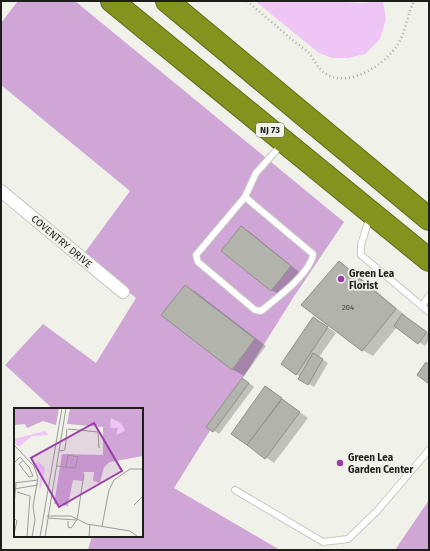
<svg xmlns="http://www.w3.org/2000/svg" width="430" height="551" viewBox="0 0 430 551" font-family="'Fira Sans',sans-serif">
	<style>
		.forest { fill: #cfa6d6 }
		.water { fill: #efc5f6 }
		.shadow { fill: #0003 }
		.building { fill: #b2b4ac; stroke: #909289 }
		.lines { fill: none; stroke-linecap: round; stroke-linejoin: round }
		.lane-casing { stroke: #c8cac1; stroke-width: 8 }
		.street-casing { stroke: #c8cac1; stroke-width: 14 }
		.highway-casing { stroke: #606a1c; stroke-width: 24 }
		.path { stroke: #abaca5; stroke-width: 2.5; stroke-dasharray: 1 3; stroke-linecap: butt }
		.lane { stroke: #fff; stroke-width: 6 }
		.street { stroke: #fff; stroke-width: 12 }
		.highway { stroke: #84931d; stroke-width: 22 }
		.poi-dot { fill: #993fa9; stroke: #f0f2e9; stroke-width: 1.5 }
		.labels { text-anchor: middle; stroke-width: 3.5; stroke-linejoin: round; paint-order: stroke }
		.number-label { font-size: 8px; fill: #42433e }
		.shield { fill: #f0f2e9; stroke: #5c5d58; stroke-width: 1 }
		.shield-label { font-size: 9px; font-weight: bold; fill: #1d1d1a }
		.street-label { font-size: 10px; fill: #1d1d1a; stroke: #f0f2e9 }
		.poi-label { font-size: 10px; font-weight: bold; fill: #1d1d1a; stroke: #f0f2e9; text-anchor: start }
		.inset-road { fill: none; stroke: #9c9d96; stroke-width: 1 }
		.view { fill: #993fa9; fill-opacity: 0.15; stroke: #993fa9; stroke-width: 2 }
		.inset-edge { fill: none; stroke: #1d1d1a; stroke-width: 2 }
	</style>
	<rect width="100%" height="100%" fill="#f0f2e9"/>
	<g class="forest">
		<path d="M 18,1 L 75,1 L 344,222 L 293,298 L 174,488 L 280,550 L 88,550 L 92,536 L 142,536 L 142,409 L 53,409 L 5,365 L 43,324 L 96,363 L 136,298 L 83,255 L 130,191 L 1,85 L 1,23 Z"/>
		<path d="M 429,500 L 429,550 L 395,550 Z"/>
	</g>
	<path class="water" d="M 255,1 L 329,1 L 361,3 L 383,1 L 386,19 L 380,39 L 365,54 L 348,58 L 332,58 L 319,53 Z"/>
	<g class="shadow">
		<path d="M 241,227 L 250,232 L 299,272 L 280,295 L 271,290 Z"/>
		<path d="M 339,262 L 350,269 L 406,316 L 405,317 L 429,334 L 429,340 L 425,346 L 397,327 L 373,356 L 362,350 Z"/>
		<path d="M 185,286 L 196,292 L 266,346 L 244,376 L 232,369 Z"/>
		<path d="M 322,323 L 336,333 L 319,357 L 328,363 L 314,387 L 300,379 L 301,377 L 296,374 Z"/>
		<path d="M 248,382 L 254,387 L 219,434 L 208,426 Z"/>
		<path d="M 266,388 L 308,418 L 274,463 L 232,433 Z"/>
	</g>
	<g class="building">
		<path d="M 241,226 L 291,266 L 271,291 L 221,251 Z"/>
		<path d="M 339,261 L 396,309 L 362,351 L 301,305 Z"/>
		<path d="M 185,285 L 255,339 L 232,370 L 161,315 Z"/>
		<path d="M 402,314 L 427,332 L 418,344 L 394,326 Z"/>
		<path d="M 313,317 L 328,327 L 296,375 L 281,364 Z"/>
		<path d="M 313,353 L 323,359 L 308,385 L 298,379 Z"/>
		<path d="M 426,362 L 429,365 L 429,384 L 417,375 Z"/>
		<path d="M 242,378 L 249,383 L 213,432 L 206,427 Z"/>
		<path d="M 265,386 L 282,398 L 247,445 L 231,434 Z"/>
		<path d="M 282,399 L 300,412 L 265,459 L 247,445 Z"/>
	</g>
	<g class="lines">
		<g class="lane-casing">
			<g id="lane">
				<path d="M 245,197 L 313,254 C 311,273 276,299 261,311 L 255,310 L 198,262 L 196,255 L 245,197 L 256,173 L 282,144"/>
				<path d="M 370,216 L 361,245 L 361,255 L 429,312"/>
				<path d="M 422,306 L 429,296"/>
				<path d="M 235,490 L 323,542 L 348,539 L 377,511 L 429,450"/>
			</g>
		</g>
		<g class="street-casing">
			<path id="street" d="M 1,191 L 123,292"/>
		</g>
		<g class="highway-casing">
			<g id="highway">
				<path d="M 112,1 L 429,260"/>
				<path d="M 167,1 L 429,219"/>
			</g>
		</g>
		<path class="path" d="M 247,1 C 261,13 275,25 289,37 C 295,42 302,47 308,52 C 315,60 318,71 328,75 C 351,87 386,64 398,44 C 406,31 407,15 414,1"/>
		<use href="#lane" class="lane"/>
		<use href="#street" class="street"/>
		<use href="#highway" class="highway"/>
	</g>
	<g class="poi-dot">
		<circle cx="341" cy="279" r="4"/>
		<circle cx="340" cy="463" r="4"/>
	</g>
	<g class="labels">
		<g class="number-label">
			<text x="348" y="310">204</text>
		</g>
		<rect class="shield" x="256" y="123" width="28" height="14" rx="3"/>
		<g class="shield-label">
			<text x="270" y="133">NJ 73</text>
		</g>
		<g class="street-label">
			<text transform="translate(62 241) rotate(40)" y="4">COVENTRY DRIVE</text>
		</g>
		<g class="poi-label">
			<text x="349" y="277">Green Lea<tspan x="349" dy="12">Florist</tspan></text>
			<text x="348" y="461">Green Lea<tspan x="348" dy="12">Garden Center</tspan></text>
		</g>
	</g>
	<g transform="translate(14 408)">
		<rect width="129" height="129" fill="#f0f2e9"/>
		<path d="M 0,0 L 45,0 L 42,17 L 29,13 L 13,20 L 11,16 L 0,17 ZM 56,0 L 129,0 L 129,48 L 96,54 L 90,59 L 86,75 L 79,73 L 80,64 L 70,64 L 69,73 L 59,72 L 54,98 L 40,96 L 48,46 L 89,47 L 89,19 L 53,16 Z" fill="#cfa6d6"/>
		<path d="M 97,10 L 108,16 L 111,23 L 102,27 L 104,20 L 96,20 ZM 31,23 L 35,27 L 18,28 L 5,39 L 0,34 L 0,31 ZM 25,54 L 31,60 L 27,80 L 25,80 L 26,68 L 20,56 Z" fill="#efc5f6"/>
		<path class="inset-road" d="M 54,21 L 84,24 L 85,40M 0,37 L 20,58 L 24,70 L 19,98 L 21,112 L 18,129M 45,43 L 51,42 L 53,21M 1,54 L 6,49 L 15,59 L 19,68 L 15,69 L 5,56 L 9,53M 43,58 L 61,60 L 64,49 L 54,47 L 52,59M 0,75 L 24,72M 0,81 L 24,77M 3,84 L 16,88 L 13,129M 120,97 L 129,88M 0,98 L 2,75M 33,108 L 57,108 L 73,116 L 116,123 L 124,129M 0,110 L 3,113 L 0,126M 34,110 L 62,112M 54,113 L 54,119 L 57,120 L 63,112 L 70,66M 88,118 L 95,82 L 100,72 L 116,61 L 129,61M 26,129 L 48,0M 31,129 L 52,0M 75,129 L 76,116"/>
		<path class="view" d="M 80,15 L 108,63 L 45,99 L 17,50 Z"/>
		<rect width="129" height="129" class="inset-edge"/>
	</g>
	<rect width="430" height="551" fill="none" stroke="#1d1d1a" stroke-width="4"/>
</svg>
